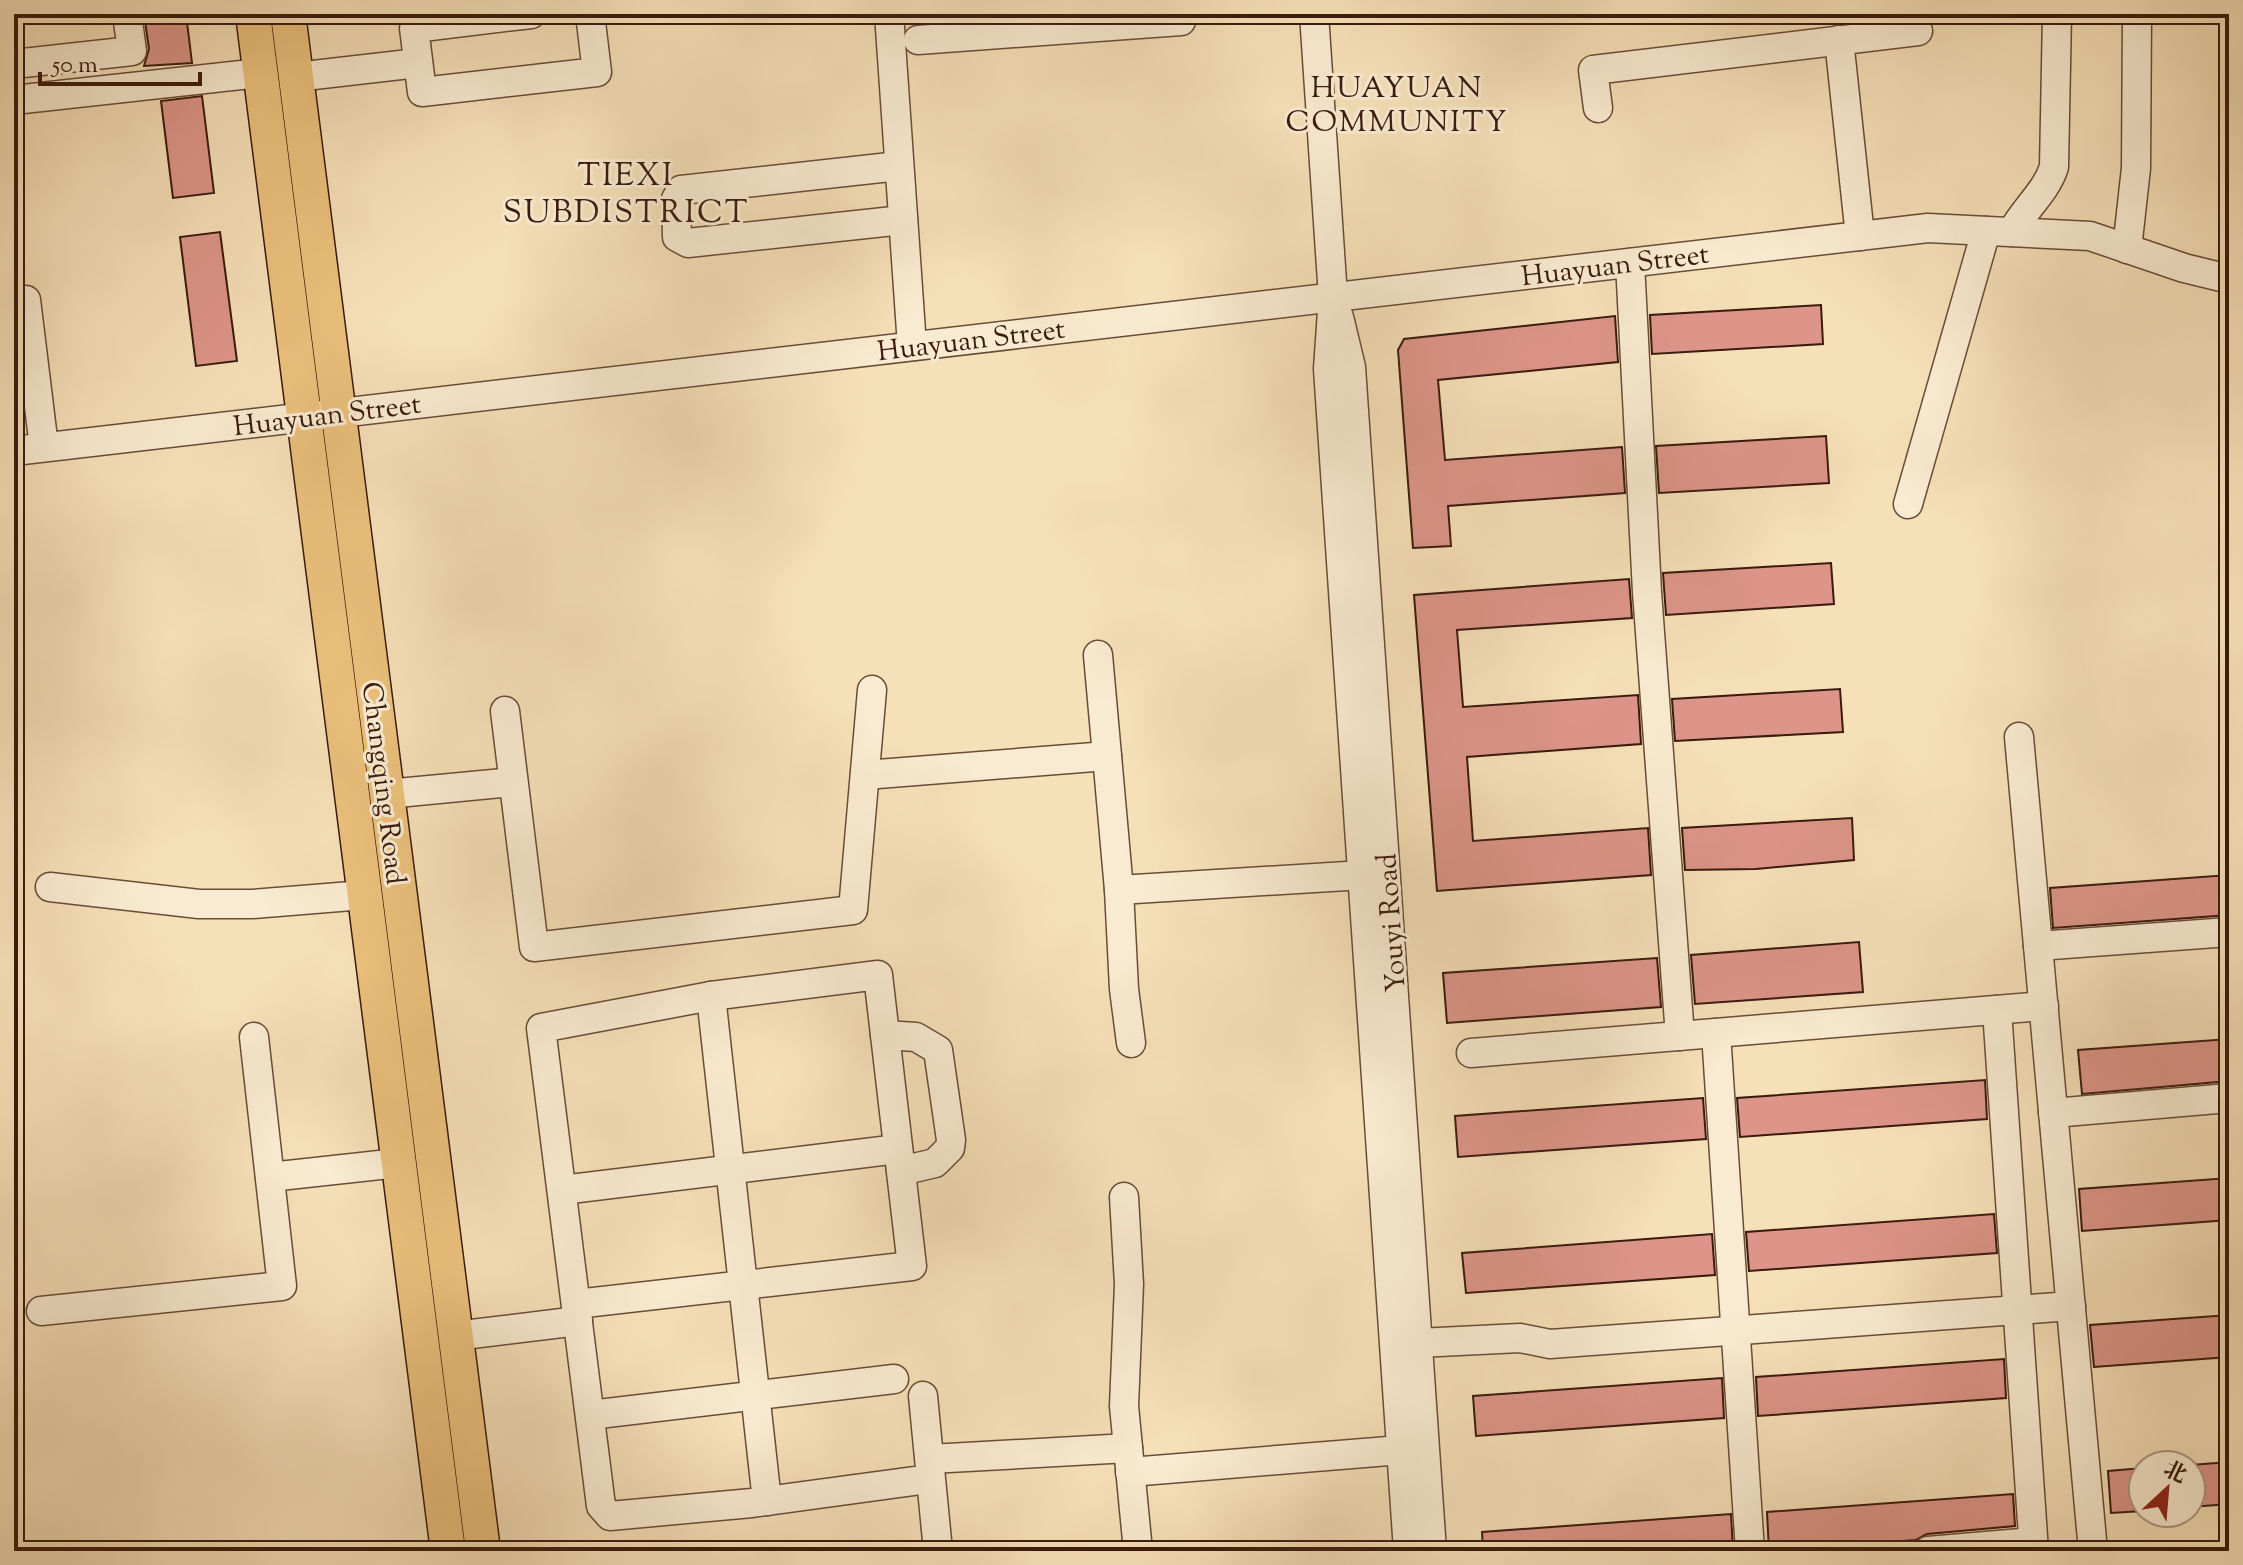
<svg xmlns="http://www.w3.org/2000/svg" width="2243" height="1565" viewBox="0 0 2243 1565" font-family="'Sorts Mill Goudy','Noto Serif SC',serif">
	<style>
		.building { fill: #dd9589; stroke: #3a1a0e; stroke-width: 2 }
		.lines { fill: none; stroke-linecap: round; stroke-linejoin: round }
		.minor-casing { stroke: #694c38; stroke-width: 31 }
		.major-casing { stroke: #3a1a0e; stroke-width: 37 }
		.minor { stroke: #f9ebd1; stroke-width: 28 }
		.major { stroke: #ebc07c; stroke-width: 34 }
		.labels { text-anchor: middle; stroke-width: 6; stroke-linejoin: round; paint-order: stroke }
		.street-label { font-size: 28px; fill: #3a1a0e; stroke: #f9ebd1 }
		.neighbourhood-label { font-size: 30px; letter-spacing: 2px; fill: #3a1a0e; stroke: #f9ebd1 }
		.quarter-label { font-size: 32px; letter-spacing: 2px; fill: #3a1a0e; stroke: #f9ebd1 }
	</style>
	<rect width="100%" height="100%" fill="#f6e0b8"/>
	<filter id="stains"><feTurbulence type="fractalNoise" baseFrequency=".0025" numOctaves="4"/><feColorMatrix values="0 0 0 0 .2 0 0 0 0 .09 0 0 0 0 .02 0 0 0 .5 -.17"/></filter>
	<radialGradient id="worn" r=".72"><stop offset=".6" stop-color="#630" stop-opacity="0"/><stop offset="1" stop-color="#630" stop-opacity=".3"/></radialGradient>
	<g class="building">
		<path d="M 144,14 L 186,14 L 192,63 L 144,66 L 149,49 Z"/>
		<path d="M 202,96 L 214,193 L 173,198 L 161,101 Z"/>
		<path d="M 220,232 L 237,361 L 196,366 L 180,237 Z"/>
		<path d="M 1821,305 L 1823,344 L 1652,354 L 1650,315 Z"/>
		<path d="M 1615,316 L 1618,362 L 1438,380 L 1445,460 L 1622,447 L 1625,493 L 1448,506 L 1451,546 L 1413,548 L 1398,350 L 1404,339 Z"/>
		<path d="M 1826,436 L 1829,483 L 1659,493 L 1656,446 Z"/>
		<path d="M 1831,563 L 1834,604 L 1666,615 L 1663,573 Z"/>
		<path d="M 1629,579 L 1632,618 L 1457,630 L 1463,707 L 1638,695 L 1641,744 L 1467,757 L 1473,841 L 1648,828 L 1651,875 L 1437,891 L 1414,595 Z"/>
		<path d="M 1840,689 L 1843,732 L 1675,741 L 1672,699 Z"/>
		<path d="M 1852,818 L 1854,860 L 1756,869 L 1685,870 L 1682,828 Z"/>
		<path d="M 2229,875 L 2229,915 L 2053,928 L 2050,888 Z"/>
		<path d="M 1859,942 L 1863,992 L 1695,1004 L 1691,955 Z"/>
		<path d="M 1657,958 L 1661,1007 L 1447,1023 L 1443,973 Z"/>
		<path d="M 2229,1039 L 2229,1081 L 2082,1094 L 2078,1050 Z"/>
		<path d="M 1985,1080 L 1987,1119 L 1740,1137 L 1737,1098 Z"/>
		<path d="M 1703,1098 L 1706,1139 L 1458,1157 L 1455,1116 Z"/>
		<path d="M 2229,1178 L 2229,1220 L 2082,1231 L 2079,1189 Z"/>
		<path d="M 1994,1214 L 1997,1253 L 1749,1271 L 1746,1232 Z"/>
		<path d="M 1712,1234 L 1715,1275 L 1466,1293 L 1462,1253 Z"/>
		<path d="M 2229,1315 L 2229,1357 L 2094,1367 L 2090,1325 Z"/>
		<path d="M 2004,1359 L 2006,1398 L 1758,1416 L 1756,1377 Z"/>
		<path d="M 1722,1378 L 1724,1418 L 1476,1436 L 1473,1396 Z"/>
		<path d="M 2229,1462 L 2229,1504 L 2191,1507 L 2191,1465 Z"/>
		<path d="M 2143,1468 L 2143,1511 L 2111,1513 L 2108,1471 Z"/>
		<path d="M 2013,1494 L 2015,1526 L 1927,1534 L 1916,1540 L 1769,1551 L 1767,1512 Z"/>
		<path d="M 1731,1514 L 1733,1551 L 1483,1551 L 1482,1532 Z"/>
	</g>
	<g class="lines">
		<g class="minor-casing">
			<g id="minor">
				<path d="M 531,14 L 414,28 L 422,92 L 597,72 L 590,14"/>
				<path d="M 889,14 L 912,346"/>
				<path d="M 1314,14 L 1333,297 L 1328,369 L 1408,1551"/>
				<path d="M 918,40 L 1181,21"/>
				<path d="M 1839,40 L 1860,236"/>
				<path d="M 14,64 L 132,51 L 127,14"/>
				<path d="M 296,77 L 418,63"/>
				<path d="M 14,100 L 260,73"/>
				<path d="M 1598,108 L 1593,70 L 1918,31"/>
				<path d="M 899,166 L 681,190 L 676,199 L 677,237 L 688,243 L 903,220"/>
				<path d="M 2012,232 C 2024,209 2046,192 2054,167 L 2057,14"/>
				<path d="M 2127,249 L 2136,168 L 2137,14"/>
				<path d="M 1630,263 L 1647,592 L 1680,1036"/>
				<path d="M 26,300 L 44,447"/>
				<path d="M 1339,317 L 1351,367 L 1432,1551"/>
				<path d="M 14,451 L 1928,228 L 2090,236 L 2184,268 L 2229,279"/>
				<path d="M 1908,504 L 1986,231"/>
				<path d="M 1098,655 L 1119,890 L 1124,989 L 1131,1043"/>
				<path d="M 505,711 L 534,947 L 853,910 L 872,690"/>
				<path d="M 2019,737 L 2093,1551"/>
				<path d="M 865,775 L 1107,756"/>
				<path d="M 387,794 L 513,782"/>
				<path d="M 50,887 L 199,904 L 252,904 L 364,895"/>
				<path d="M 1119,890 L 1363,875"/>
				<path d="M 2038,946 L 2229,932"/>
				<path d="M 711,996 L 767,1501"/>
				<path d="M 1997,1010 L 2034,1551"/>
				<path d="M 1716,1033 L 1750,1551"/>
				<path d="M 885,1035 L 916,1037 L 938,1050 L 951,1140 L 950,1148 L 935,1163 L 901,1171"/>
				<path d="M 1471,1053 L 2044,1006"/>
				<path d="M 2053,1113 L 2229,1098"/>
				<path d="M 270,1177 L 398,1163"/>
				<path d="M 562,1190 L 898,1149"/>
				<path d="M 1124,1197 L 1129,1284 L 1124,1406 L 1138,1551"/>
				<path d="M 576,1304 L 912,1266 L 878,975 L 711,996 L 541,1028 L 601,1506 L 610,1516 L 752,1503 L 914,1481"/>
				<path d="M 41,1311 L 282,1286 L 254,1037"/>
				<path d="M 455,1336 L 578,1321"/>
				<path d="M 1418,1343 L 1520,1338 L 1550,1344 L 2071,1306"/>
				<path d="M 923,1396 L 938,1551"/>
				<path d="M 590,1415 L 894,1379"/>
				<path d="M 930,1459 L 1128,1448"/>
				<path d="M 1130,1472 L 1401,1450"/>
				<path d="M 1928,1551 L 2033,1542"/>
			</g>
		</g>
		<g class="major-casing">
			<g id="major">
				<path d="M 253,14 L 448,1551"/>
				<path d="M 288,14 L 483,1551"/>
			</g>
		</g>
		<use href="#minor" class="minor"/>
		<use href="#major" class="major"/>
	</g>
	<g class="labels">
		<g class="street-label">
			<text transform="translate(1615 264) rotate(-7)" y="10">Huayuan Street</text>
			<text transform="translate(971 339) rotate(-7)" y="10">Huayuan Street</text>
			<text transform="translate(327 414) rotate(-7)" y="10">Huayuan Street</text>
			<text transform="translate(385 783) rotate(83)" y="10">Changqing Road</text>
			<text transform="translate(1390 923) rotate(-94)" y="10">Youyi Road</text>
		</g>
		<g class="neighbourhood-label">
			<text x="1397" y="97">HUAYUAN<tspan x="1397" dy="34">COMMUNITY</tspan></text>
		</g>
		<g class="quarter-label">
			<text x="626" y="185">TIEXI<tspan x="626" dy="37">SUBDISTRICT</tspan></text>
		</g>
	</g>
	<rect width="2243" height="1565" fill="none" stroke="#f6e0b8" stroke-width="48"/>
	<rect x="16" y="16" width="2211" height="1533" fill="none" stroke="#3a1a0e" stroke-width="4"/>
	<rect x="24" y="24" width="2195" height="1517" fill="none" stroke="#3a1a0e" stroke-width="2"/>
	<g transform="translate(2167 1489) rotate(26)"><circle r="38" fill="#f9ebd1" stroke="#ad9783" stroke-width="2"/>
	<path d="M0-6L14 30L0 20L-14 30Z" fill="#8f2418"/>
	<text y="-12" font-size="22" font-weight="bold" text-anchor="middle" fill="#3a1a0e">北</text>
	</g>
	<path d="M40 72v12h160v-12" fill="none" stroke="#3a1a0e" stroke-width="4"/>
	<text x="52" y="72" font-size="24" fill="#3a1a0e" stroke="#f9ebd1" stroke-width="6" paint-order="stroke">50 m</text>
	<rect width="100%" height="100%" filter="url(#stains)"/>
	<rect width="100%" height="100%" fill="url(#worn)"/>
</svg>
